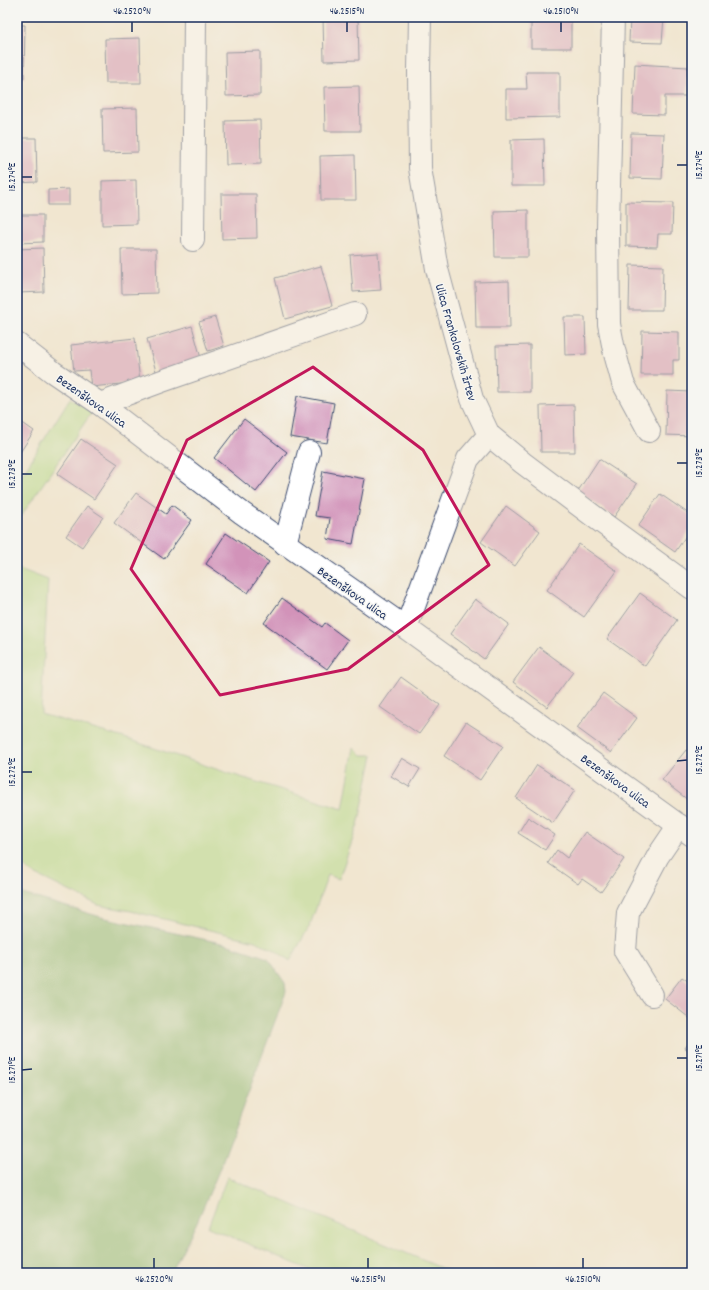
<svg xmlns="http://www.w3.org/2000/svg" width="709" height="1290" viewBox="0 0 709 1290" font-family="Dekko,sans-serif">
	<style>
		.green { fill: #aeda86; stroke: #648472 }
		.forest { fill: #8aba73; stroke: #527468 }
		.building { fill: #d293b9 }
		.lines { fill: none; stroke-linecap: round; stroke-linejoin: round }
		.minor-casing { stroke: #3b4a6f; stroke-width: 24 }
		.minor { stroke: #fff; stroke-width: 22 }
		.marked { fill: none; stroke: #c2185b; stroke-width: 3; stroke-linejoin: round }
		.ticks { fill: none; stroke: #1b2f5e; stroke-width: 1.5 }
		.labels { text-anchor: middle; stroke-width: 3; stroke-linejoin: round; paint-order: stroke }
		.street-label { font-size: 13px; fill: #1b2f5e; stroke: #f6f6f2 }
		.neatline { fill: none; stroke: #1b2f5e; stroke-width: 1.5 }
		.ticks-label { font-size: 10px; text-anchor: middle; fill: #1b2f5e }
	</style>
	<rect width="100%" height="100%" fill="#f6f6f2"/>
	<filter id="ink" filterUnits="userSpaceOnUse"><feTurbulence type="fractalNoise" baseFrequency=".025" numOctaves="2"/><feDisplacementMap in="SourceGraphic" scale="8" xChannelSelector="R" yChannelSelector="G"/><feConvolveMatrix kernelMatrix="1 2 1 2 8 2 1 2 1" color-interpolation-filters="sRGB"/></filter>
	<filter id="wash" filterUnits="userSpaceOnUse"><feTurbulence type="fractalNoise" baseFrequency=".012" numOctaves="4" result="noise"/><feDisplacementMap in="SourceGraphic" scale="16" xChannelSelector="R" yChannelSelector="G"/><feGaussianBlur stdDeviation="0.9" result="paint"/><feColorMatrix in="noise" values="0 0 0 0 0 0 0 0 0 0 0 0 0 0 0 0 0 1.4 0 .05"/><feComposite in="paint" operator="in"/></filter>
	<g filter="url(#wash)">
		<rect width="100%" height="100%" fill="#f1e6d0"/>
		<g class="green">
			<path d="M 70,398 L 92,412 L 17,522 L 17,473 L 22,475 Z"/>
			<path d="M 17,568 L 48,580 L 41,714 L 121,737 L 228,773 L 343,809 L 354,747 L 362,755 L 373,755 L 359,821 L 339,879 L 328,875 L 310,925 L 290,961 L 275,950 L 255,941 L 131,911 L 98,905 L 30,872 L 17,857 Z"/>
			<path d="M 227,1177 L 453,1273 L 317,1273 L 208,1227 Z"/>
		</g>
		<path class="forest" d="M 17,890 L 26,895 L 101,917 L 226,944 L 268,958 L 285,983 L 286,992 L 218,1173 L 197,1222 L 171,1273 L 25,1273 L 17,1270 Z"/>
		<g id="blocks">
			<g class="building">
				<path d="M 323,17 L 358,17 L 359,60 L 324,61 Z"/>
				<rect x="531" y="17" width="40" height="31"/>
				<path d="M 630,17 L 664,17 L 662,43 L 629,42 Z"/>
				<path d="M 17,25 L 25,25 L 24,78 L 17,78 Z"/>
				<path d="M 140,38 L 141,83 L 106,83 L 105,39 Z"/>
				<path d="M 260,51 L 260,95 L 226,96 L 225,52 Z"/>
				<path d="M 635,64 L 688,67 L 687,96 L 665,96 L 665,115 L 633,114 Z"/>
				<path d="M 526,72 L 560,72 L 560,117 L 506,118 L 506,89 L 527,89 Z"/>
				<path d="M 359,86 L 360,131 L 325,131 L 324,87 Z"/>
				<path d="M 137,108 L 138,152 L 103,153 L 102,109 Z"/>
				<path d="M 260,120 L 261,164 L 226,165 L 225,121 Z"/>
				<path d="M 631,133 L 664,134 L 662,179 L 630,178 Z"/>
				<path d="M 17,138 L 36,138 L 37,182 L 17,183 Z"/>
				<path d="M 544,139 L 545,186 L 511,186 L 511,140 Z"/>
				<path d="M 355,155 L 356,200 L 321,200 L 320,156 Z"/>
				<path d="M 136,180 L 137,224 L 102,225 L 102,181 Z"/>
				<path d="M 69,189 L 69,205 L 48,205 L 48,190 Z"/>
				<path d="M 221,194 L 256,194 L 257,238 L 222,239 Z"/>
				<path d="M 626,202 L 673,203 L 672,234 L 658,234 L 657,247 L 626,246 Z"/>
				<path d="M 528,210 L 528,257 L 495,257 L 494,211 Z"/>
				<path d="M 17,215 L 43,215 L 43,242 L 17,243 Z"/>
				<path d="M 43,248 L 44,292 L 17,293 L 17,249 Z"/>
				<path d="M 121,249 L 156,249 L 157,293 L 122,294 Z"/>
				<path d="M 378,253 L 381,290 L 353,292 L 350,255 Z"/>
				<path d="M 630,265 L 663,266 L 662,310 L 629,310 Z"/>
				<path d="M 321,266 L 332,306 L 285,319 L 275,278 Z"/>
				<path d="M 509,281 L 510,328 L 476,328 L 475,282 Z"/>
				<path d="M 215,317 L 224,346 L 208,351 L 199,322 Z"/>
				<path d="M 564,317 L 585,317 L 586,354 L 565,355 Z"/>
				<path d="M 192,326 L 202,362 L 157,375 L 147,339 Z"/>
				<path d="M 642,331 L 679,332 L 679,360 L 673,360 L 673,375 L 641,375 Z"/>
				<path d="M 135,338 L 140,382 L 91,387 L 89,370 L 74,371 L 71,345 Z"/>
				<path d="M 530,345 L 530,392 L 497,392 L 496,346 Z"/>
				<path d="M 667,391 L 692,392 L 692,436 L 666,435 Z"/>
				<path d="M 297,396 L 334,403 L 327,443 L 290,437 Z"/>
				<path d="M 574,405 L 575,452 L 541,452 L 540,406 Z"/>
				<path d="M 17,419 L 34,431 L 17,457 Z"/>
				<path d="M 244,419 L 287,452 L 256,492 L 214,458 Z"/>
				<path d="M 81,439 L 118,464 L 94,499 L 57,474 Z"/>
				<path d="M 599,459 L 637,484 L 614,517 L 578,491 Z"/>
				<path d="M 323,471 L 365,479 L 353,544 L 327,539 L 330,518 L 315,516 Z"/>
				<path d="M 136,493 L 166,514 L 172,505 L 192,520 L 164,559 L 114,523 Z"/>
				<path d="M 660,494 L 692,516 L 692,527 L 675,552 L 638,526 Z"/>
				<path d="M 87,506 L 103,517 L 82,547 L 66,536 Z"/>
				<path d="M 506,506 L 540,531 L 515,566 L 481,542 Z"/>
				<path d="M 226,533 L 269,562 L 248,593 L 206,564 Z"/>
				<path d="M 579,544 L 617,571 L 584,617 L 547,590 Z"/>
				<path d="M 640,593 L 677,620 L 645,666 L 607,639 Z"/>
				<path d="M 282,598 L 322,627 L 325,623 L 348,640 L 327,669 L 264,623 Z"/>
				<path d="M 475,599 L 509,624 L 484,659 L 450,634 Z"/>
				<path d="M 539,647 L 573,672 L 547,707 L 513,682 Z"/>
				<path d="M 401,677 L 440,705 L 419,734 L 380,707 Z"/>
				<path d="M 603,693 L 637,718 L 611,753 L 577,728 Z"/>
				<path d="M 466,722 L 503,746 L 480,780 L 444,756 Z"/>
				<path d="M 686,750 L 692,754 L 692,803 L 662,780 Z"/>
				<path d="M 402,758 L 420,769 L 409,787 L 391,776 Z"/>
				<path d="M 537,765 L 575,790 L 553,823 L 516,798 Z"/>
				<path d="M 528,817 L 555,835 L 545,850 L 518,833 Z"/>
				<path d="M 585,832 L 624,859 L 601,892 L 582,879 L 578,884 L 548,863 L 557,850 L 567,858 Z"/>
				<path d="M 682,977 L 692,984 L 692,1020 L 665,999 Z"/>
				<path d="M 692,1038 L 692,1052 L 685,1048 Z"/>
			</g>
		</g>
	</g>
	<g filter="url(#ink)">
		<use href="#blocks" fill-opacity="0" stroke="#3b4a6f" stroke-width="1"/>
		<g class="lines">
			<g class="minor-casing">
				<g id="minor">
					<path d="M 420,17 L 419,71 L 420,168 L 437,269 L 472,399 L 489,435 L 523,463 L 600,521 L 692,588"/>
					<path d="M 613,17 L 608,227 L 609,324 L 614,350 L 623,383 L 649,431"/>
					<path d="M 193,240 L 195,17"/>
					<path d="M 17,344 L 53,372 L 100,404 L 242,513 L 406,628 L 692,835"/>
					<path d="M 100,404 L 162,381 L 355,314"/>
					<path d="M 285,544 L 309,452"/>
					<path d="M 406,628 L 468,459 L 489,435"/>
					<path d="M 652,995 L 625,951 L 628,913 L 658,856 L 679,825"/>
				</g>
			</g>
			<use href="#minor" class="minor"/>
		</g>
	</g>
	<path d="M0 0H709V1290H0ZM 313,367 L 423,450 L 489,565 L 348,669 L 220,695 L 131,569 L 187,440 Z" fill="#f1e6d0" fill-opacity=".55" fill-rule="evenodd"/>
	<path class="marked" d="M 313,367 L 423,450 L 489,565 L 348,669 L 220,695 L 131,569 L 187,440 Z"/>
	<path class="ticks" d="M 132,22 L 132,32M 347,22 L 347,32M 561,22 L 561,32M 677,165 L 687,165M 22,177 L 32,177M 677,463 L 687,463M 22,474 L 32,474M 677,761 L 687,760M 22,772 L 32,772M 677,1058 L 687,1058M 22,1070 L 32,1069M 154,1258 L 154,1268M 368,1258 L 368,1268M 583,1258 L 583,1268"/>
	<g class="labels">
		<g class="street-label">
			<text transform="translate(457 342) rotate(74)" y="5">Ulica Frankolovskih žrtev</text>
			<text transform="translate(92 400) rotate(35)" y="5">Bezenškova ulica</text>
			<text transform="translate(353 592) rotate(35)" y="5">Bezenškova ulica</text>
			<text transform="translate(616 780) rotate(36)" y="5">Bezenškova ulica</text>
		</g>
	</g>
	<rect width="709" height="1290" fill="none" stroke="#f6f6f2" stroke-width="44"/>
	<rect x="22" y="22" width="665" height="1246" class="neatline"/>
	<g class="ticks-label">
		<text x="132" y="14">46.2520°N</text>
		<text x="347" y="14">46.2515°N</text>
		<text x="561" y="14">46.2510°N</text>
		<text transform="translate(698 165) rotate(-90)" y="4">15.274°E</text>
		<text transform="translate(11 177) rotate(-90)" y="4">15.274°E</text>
		<text transform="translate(698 463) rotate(-90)" y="4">15.273°E</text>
		<text transform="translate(11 474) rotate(-90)" y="4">15.273°E</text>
		<text transform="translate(698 760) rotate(-90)" y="4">15.272°E</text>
		<text transform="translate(11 772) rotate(-90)" y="4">15.272°E</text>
		<text transform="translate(698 1058) rotate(-90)" y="4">15.271°E</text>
		<text transform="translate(11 1070) rotate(-90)" y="4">15.271°E</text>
		<text x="154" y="1282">46.2520°N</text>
		<text x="368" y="1282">46.2515°N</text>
		<text x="583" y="1282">46.2510°N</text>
	</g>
</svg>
